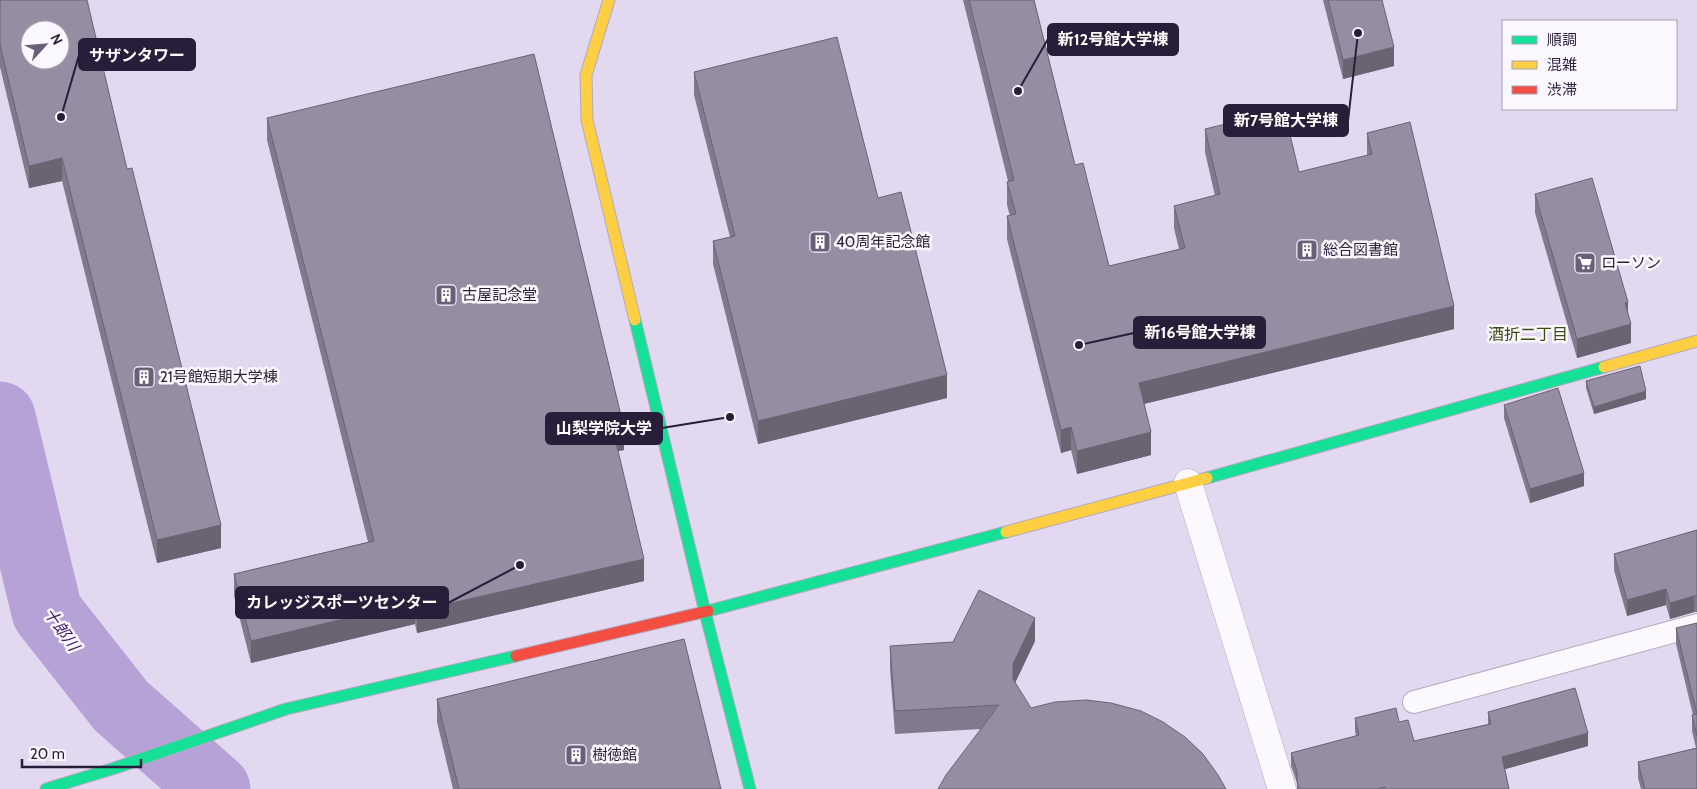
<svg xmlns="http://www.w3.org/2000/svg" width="1697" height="789" viewBox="0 0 1697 789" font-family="Cabin,'Noto Sans JP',sans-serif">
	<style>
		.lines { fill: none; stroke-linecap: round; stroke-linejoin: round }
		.river { stroke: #b7a2d8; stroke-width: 71 }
		.lane-casing { stroke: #b2a9c1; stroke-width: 24 }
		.street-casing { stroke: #b2a9c1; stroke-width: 29 }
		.fast-casing { stroke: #b2a9c1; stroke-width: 13 }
		.slow-casing { stroke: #b2a9c1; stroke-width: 13 }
		.jam-casing { stroke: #b2a9c1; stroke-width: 13 }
		.lane { stroke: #fbf9fd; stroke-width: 22 }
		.street { stroke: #fbf9fd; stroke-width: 28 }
		.fast { stroke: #16e098; stroke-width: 11 }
		.slow { stroke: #ffcf43; stroke-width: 11 }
		.jam { stroke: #f24e42; stroke-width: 11 }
		.wall { fill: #81798c }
		.shaded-wall { fill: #696372 }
		.building { fill: #968da3; stroke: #696372; fill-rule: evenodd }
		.labels { text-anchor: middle; stroke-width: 5; stroke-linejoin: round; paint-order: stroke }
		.poi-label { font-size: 15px; fill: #291e39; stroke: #faf7ff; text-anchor: start }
		.neighbourhood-label { font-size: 16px; fill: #3d4a12; stroke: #faf7ff }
		.water-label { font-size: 16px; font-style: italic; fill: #401a68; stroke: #faf7ff }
		.leader { fill: none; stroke: #291e39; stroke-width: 2 }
		.callout-dot { fill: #291e39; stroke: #faf7ff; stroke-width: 2 }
		.callout { fill: #291e39; stroke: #291e39; stroke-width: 2 }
		.callout-label { font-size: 16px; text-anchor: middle; font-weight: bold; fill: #fff }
	</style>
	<rect width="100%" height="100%" fill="#e2d9f1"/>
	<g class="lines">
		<path class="river" d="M 0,417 L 47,612 L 121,706 L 215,789"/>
		<g class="lane-casing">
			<path id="lane" d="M 1414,702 L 1697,625"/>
		</g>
		<g class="street-casing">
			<path id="street" d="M 1188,483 L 1282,789"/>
		</g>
		<g class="fast-casing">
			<g id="fast">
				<path d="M 635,320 L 705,612 L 750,789"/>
				<path d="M 1207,478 L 1604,367"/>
				<path d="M 708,611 L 1006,532"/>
				<path d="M 46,789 L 115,768 L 286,709 L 516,656"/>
			</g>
		</g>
		<g class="slow-casing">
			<g id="slow">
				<path d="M 609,0 L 586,75 L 587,120 L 635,320"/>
				<path d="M 1604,367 L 1697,341"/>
				<path d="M 1006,532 L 1207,478"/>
			</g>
		</g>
		<g class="jam-casing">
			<path id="jam" d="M 516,656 L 708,611"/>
		</g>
		<use href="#lane" class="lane"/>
		<use href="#street" class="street"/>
		<use href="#fast" class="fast"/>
		<use href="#slow" class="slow"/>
		<use href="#jam" class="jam"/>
	</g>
	<g class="wall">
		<path d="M 0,0 L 127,169 L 221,548 L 157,563 L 62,181 L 29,188 L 0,67 Z"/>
		<path d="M 963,0 L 1034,0 L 1075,165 L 1109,266 L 1179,249 L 1174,228 L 1174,206 L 1215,196 L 1205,152 L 1205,129 L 1299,172 L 1367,156 L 1367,133 L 1454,329 L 1144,404 L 1151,455 L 1077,474 L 1071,450 L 1061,453 L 1007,239 L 1007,216 L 1010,216 L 1007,205 L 1007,182 L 1008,181 Z"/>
		<path d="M 1323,0 L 1382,0 L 1394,66 L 1343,79 Z"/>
		<path d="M 694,72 L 878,198 L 947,398 L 758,444 L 713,264 L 713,241 L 730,237 L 694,95 Z"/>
		<path d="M 267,118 L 624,450 L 618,451 L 644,581 L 417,633 L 415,624 L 251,663 L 234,596 L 234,574 L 368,542 L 267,140 Z"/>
		<path d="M 1535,194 L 1628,314 L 1631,343 L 1577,358 L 1535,213 Z"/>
		<path d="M 1586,381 L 1646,399 L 1594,414 L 1586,388 Z"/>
		<path d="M 1504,405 L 1584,486 L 1530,503 L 1504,418 Z"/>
		<path d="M 1697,530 L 1697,612 L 1694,612 L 1670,619 L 1666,605 L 1627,616 L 1614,570 L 1614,554 Z"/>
		<path d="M 1697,623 L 1697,789 L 1641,789 L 1638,778 L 1638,762 L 1696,748 L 1692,731 L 1692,715 L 1693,715 L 1676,644 L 1676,628 Z"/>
		<path d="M 1035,641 L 1015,683 L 981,729 L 895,734 L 890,669 L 890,646 Z"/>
		<path d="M 437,699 L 721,789 L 453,789 L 437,722 Z"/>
		<path d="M 1488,712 L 1588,746 L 1505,769 L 1509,789 L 1297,789 L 1297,783 L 1291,766 L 1291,753 L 1356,736 L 1355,731 L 1355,718 L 1399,722 L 1414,741 L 1488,724 Z"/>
	</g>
	<g class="shaded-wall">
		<path d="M 1394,47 L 1394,66 L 1343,79 L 1343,60 Z"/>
		<path d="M 62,158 L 62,181 L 29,188 L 29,166 Z"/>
		<path d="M 1628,302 L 1628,321 L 1625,303 Z"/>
		<path d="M 1454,306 L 1454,329 L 1139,405 L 1139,383 Z"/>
		<path d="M 1631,324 L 1631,343 L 1577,358 L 1577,339 Z"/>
		<path d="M 947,375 L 947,398 L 758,444 L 758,421 Z"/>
		<path d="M 1646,391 L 1646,399 L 1594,414 L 1594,407 Z"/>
		<path d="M 1071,427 L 1071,450 L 1061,453 L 1061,430 Z"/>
		<path d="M 624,428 L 624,450 L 613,452 L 613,430 Z"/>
		<path d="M 1151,432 L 1151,455 L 1077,474 L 1077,451 Z"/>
		<path d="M 1584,473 L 1584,486 L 1530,503 L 1530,489 Z"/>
		<path d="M 221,525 L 221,548 L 157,563 L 157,540 Z"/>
		<path d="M 644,559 L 644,581 L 417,633 L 417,611 Z"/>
		<path d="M 1666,589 L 1666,605 L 1627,616 L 1627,600 Z"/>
		<path d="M 1694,596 L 1694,612 L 1670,619 L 1670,603 Z"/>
		<path d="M 415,602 L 415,624 L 251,663 L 251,641 Z"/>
		<path d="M 1035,618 L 1035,641 L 1013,687 L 1013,664 Z"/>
		<path d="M 1588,733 L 1588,746 L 1502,770 L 1502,757 Z"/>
	</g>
	<g class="building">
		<path d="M 0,0 L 87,0 L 127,169 L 132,168 L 221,525 L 157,540 L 62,158 L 29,166 L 0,45 ZM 30,30 L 60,30 L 60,60 L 30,60 Z"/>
		<path d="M 969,0 L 1034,0 L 1075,165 L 1083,163 L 1109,266 L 1185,248 L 1174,206 L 1220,194 L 1205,129 L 1284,110 L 1299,172 L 1372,154 L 1367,133 L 1410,122 L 1454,306 L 1139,383 L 1151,432 L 1077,451 L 1071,427 L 1061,430 L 1007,216 L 1016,214 L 1007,182 L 1014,180 Z"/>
		<path d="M 1328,0 L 1382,0 L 1394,47 L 1343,60 Z"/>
		<path d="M 837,37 L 878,198 L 901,192 L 947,375 L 758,421 L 713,241 L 735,236 L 694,72 Z"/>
		<path d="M 534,54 L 624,428 L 613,430 L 644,559 L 417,611 L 415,602 L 251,641 L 234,574 L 374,541 L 267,118 Z"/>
		<path d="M 1592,178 L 1628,302 L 1625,303 L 1631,324 L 1577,339 L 1535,194 Z"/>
		<path d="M 1640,366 L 1646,391 L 1594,407 L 1586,381 Z"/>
		<path d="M 1558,388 L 1584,473 L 1530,489 L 1504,405 Z"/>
		<path d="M 1697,530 L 1697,596 L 1694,596 L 1670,603 L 1666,589 L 1627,600 L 1614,554 Z"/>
		<path d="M 979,590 L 1035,618 L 1013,664 L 1013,679 L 1031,708 L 1055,702 L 1086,700 L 1111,703 L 1141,711 L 1163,722 L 1185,737 L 1203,754 L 1218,775 L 1226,789 L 938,789 L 946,775 L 999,705 L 895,711 L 890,646 L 953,642 Z"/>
		<path d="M 1697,623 L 1697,736 L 1692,715 L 1697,714 L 1676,628 Z"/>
		<path d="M 684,639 L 721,789 L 459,789 L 437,699 Z"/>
		<path d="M 1575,688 L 1588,733 L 1502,757 L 1509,789 L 1386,789 L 1385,787 L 1377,789 L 1299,789 L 1297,781 L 1297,771 L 1291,753 L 1359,735 L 1355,718 L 1396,708 L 1399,722 L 1408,720 L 1414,741 L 1491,724 L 1488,712 Z"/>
		<path d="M 1697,748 L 1697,789 L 1645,789 L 1638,762 Z"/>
	</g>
	<defs>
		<g id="building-square" transform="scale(1.125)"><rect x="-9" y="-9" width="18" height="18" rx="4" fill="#6a5f79" stroke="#faf7ff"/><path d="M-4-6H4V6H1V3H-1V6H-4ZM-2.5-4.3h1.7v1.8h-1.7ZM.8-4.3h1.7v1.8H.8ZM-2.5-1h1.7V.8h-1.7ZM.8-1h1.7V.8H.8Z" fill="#fff"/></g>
		<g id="supermarket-square" transform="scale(1.125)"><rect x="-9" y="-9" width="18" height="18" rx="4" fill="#6a5f79" stroke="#faf7ff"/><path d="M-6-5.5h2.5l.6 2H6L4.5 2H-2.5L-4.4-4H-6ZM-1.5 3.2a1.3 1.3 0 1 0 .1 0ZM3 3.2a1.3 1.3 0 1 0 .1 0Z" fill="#fff"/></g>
	</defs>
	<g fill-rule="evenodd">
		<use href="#building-square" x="820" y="242"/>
		<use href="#building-square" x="1307" y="250"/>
		<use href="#supermarket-square" x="1585" y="263"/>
		<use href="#building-square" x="446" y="295"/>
		<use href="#building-square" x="144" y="377"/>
		<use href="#building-square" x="576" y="755"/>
	</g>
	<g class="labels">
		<g class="poi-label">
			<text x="836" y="247">40周年記念館</text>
			<text x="1323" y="255">総合図書館</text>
			<text x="1601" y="268">ローソン</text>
			<text x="462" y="300">古屋記念堂</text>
			<text x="160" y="382">21号館短期大学棟</text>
			<text x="592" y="760">樹徳館</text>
		</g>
		<g class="neighbourhood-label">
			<text x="1528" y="340">酒折二丁目</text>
		</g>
		<g class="water-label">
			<text transform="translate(62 629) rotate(55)" y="6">十郎川</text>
		</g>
	</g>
	<path class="leader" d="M1018 91L1048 39M61 117L79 55M1358 33L1348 121M1079 345L1134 333M730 417L662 428M520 565L448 603"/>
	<g class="callout-dot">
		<circle cx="1018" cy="91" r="5"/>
		<circle cx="61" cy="117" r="5"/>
		<circle cx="1358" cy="33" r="5"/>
		<circle cx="1079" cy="345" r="5"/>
		<circle cx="730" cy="417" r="5"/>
		<circle cx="520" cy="565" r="5"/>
	</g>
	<g class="callout">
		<rect x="1048" y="24" width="130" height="31" rx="5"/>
		<rect x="79" y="39" width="116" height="31" rx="5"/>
		<rect x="1224" y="105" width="124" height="31" rx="5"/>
		<rect x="1134" y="317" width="131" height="31" rx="5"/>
		<rect x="546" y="413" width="116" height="31" rx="5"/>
		<rect x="236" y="587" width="212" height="31" rx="5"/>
	</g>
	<g class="callout-label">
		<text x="1113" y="45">新12号館大学棟</text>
		<text x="137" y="61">サザンタワー</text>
		<text x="1286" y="126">新7号館大学棟</text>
		<text x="1200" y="338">新16号館大学棟</text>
		<text x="604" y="434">山梨学院大学</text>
		<text x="342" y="608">カレッジスポーツセンター</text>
	</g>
	<rect x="1502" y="20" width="175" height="90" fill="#faf7ff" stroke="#a6a0b0"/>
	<rect x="1512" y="36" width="25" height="8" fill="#16e098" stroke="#a6a0b0"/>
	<text x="1547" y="45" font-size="15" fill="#291e39">順調</text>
	<rect x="1512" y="61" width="25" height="8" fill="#ffcf43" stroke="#a6a0b0"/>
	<text x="1547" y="70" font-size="15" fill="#291e39">混雑</text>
	<rect x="1512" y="86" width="25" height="8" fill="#f24e42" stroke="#a6a0b0"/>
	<text x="1547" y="95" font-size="15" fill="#291e39">渋滞</text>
	<g transform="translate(45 45) rotate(64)"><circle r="24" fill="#faf7ff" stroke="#a6a0b0"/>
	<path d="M0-4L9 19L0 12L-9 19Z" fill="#6a5f79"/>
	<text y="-8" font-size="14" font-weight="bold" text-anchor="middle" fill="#291e39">N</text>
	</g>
	<path d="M22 759v8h119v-8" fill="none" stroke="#291e39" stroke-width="2.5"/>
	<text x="30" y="759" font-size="15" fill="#291e39" stroke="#faf7ff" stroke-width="4" paint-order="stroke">20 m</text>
</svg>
